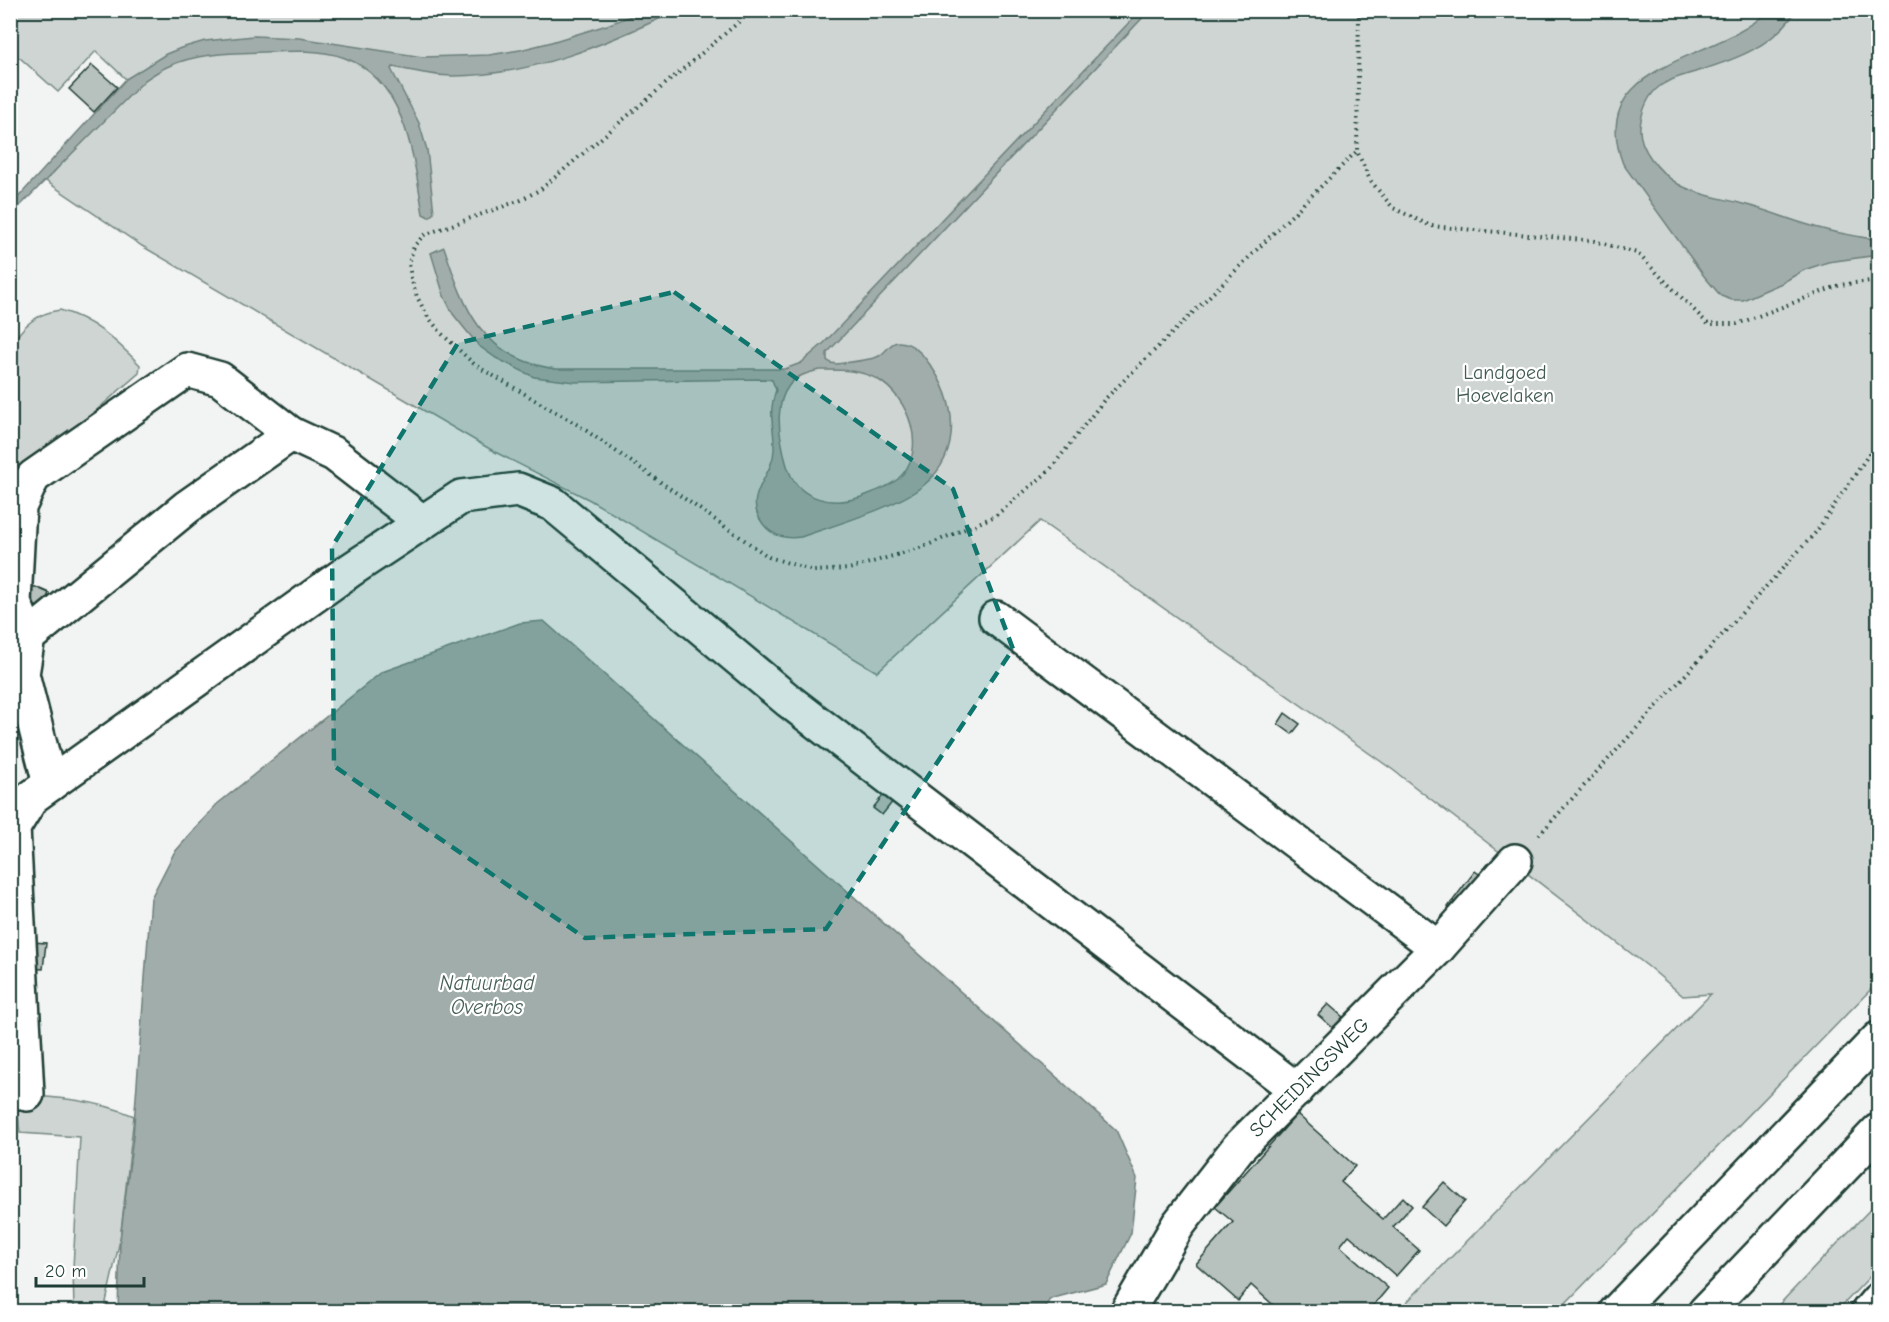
<svg xmlns="http://www.w3.org/2000/svg" width="1889" height="1322" viewBox="0 0 1889 1322" font-family="'Comic Neue',sans-serif">
	<style>
		.green { fill: #ced5d3; stroke: #768984; stroke-width: 1.5 }
		.water { fill: #a1adaa; stroke: #6d807b; stroke-width: 1.5; fill-rule: evenodd }
		.building { fill: #b7c1bd; stroke: #1f3d34; stroke-width: 1.5 }
		.lines { fill: none; stroke-linecap: round; stroke-linejoin: round }
		.minor-casing { stroke: #1f3d34; stroke-width: 38 }
		.major-casing { stroke: #1f3d34; stroke-width: 38 }
		.highway-casing { stroke: #1f3d34; stroke-width: 38 }
		.path { stroke: #1f3d34; stroke-width: 4; stroke-dasharray: 1.5 4.5; stroke-linecap: butt }
		.minor { stroke: #fff; stroke-width: 33 }
		.major { stroke: #fff; stroke-width: 33 }
		.highway { stroke: #fff; stroke-width: 33 }
		.marked { fill: #0f766e; fill-opacity: 0.2; stroke: #0f766e; stroke-width: 4.5; stroke-dasharray: 12 8; stroke-linejoin: round }
		.labels { text-anchor: middle; stroke-width: 4.5; stroke-linejoin: round; paint-order: stroke }
		.park-label { font-size: 20px; fill: #425b54; stroke: #fff }
		.street-label { font-size: 20px; fill: #1f3d34; stroke: #fff }
		.water-label { font-size: 21px; font-style: italic; fill: #465f57; stroke: #fff }
	</style>
	<rect width="100%" height="100%" fill="#f2f3f3"/>
	<filter id="ink" filterUnits="userSpaceOnUse"><feTurbulence type="fractalNoise" baseFrequency=".0167" numOctaves="2"/><feDisplacementMap in="SourceGraphic" scale="12" xChannelSelector="R" yChannelSelector="G"/><feConvolveMatrix kernelMatrix="1 2 1 2 8 2 1 2 1" color-interpolation-filters="sRGB"/></filter>
	<g filter="url(#ink)">
		<g class="green">
			<path d="M 10,11 L 1878,11 L 1878,982 L 1558,1311 L 1398,1311 L 1711,994 L 1683,996 L 1650,968 L 1393,770 L 1040,521 L 877,672 L 590,500 L 495,452 L 142,246 L 46,181 L 142,70 L 126,79 L 96,51 L 58,92 L 20,58 L 11,54 Z"/>
			<path d="M 60,310 C 93,319 117,341 140,365 L 139,373 L 28,470 L 11,487 L 11,346 C 22,325 37,313 60,310 Z"/>
			<path d="M 16,1095 C 55,1097 98,1100 134,1116 L 120,1240 L 104,1311 L 74,1311 L 73,1268 L 80,1137 L 20,1133 Z"/>
			<path d="M 1878,1201 L 1878,1268 L 1837,1311 L 1773,1311 Z"/>
		</g>
		<g class="water">
			<path d="M 644,11 L 676,11 C 606,44 532,76 453,76 C 433,76 412,71 393,67 L 391,69 L 419,123 L 427,150 L 434,213 L 429,217 L 423,214 C 414,159 406,80 345,58 C 321,49 289,51 264,52 C 233,53 197,53 169,66 C 161,69 153,75 145,80 L 11,215 L 11,205 L 126,79 L 166,54 L 181,48 L 205,41 L 254,36 L 299,38 L 423,57 L 489,55 L 520,50 L 548,43 L 607,25 Z"/>
			<path d="M 1140,11 L 1149,11 L 827,353 L 827,360 L 831,363 L 836,364 C 849,362 865,361 877,357 C 886,354 889,342 899,342 C 911,342 922,353 928,362 C 957,400 963,452 924,485 C 898,507 834,525 801,537 C 786,539 773,537 763,524 C 741,495 773,478 774,450 C 775,425 767,417 776,390 L 772,380 L 765,379 L 575,382 L 534,377 L 496,358 L 479,346 L 465,329 L 453,314 L 444,296 L 431,253 L 444,247 C 465,310 481,358 556,369 L 785,369 L 801,363 L 824,343 ZM 819,370 C 838,370 859,369 877,379 C 909,397 929,451 898,479 C 887,488 874,492 861,497 C 834,506 800,501 789,471 C 785,462 784,453 782,444 C 778,427 777,402 788,387 C 795,376 807,373 819,370 Z"/>
			<path d="M 1768,11 L 1796,11 C 1773,46 1737,59 1698,71 C 1686,75 1671,78 1660,86 C 1648,95 1642,111 1640,126 C 1638,148 1659,172 1678,184 C 1699,196 1724,198 1747,205 C 1769,211 1790,220 1812,226 C 1833,233 1856,236 1878,240 L 1878,255 L 1828,262 L 1804,270 L 1782,283 L 1743,300 L 1732,300 L 1721,296 L 1704,276 L 1623,164 C 1584,61 1718,62 1768,11 Z"/>
			<path d="M 544,621 L 1116,1130 L 1137,1178 L 1131,1233 L 1106,1284 L 1050,1299 L 1043,1312 L 118,1311 L 120,1240 L 133,1137 L 151,898 L 174,853 L 216,805 L 382,672 L 520,623 Z"/>
		</g>
		<g class="building">
			<path d="M 92,65 L 117,87 L 94,112 L 69,89 Z"/>
			<path d="M 10,147 L 18,151 L 10,163 Z"/>
			<path d="M 33,586 L 49,593 L 42,609 L 26,602 Z"/>
			<path d="M 1285,713 L 1300,724 L 1292,734 L 1278,724 Z"/>
			<path d="M 885,793 L 894,800 L 882,815 L 873,808 Z"/>
			<path d="M 1475,871 L 1490,882 L 1463,918 L 1448,907 Z"/>
			<path d="M 32,942 L 46,943 L 43,969 L 29,968 Z"/>
			<path d="M 1328,1004 L 1343,1017 L 1333,1028 L 1318,1015 Z"/>
			<path d="M 1297,1114 L 1355,1166 L 1341,1182 L 1383,1219 L 1403,1197 L 1412,1206 L 1393,1227 L 1419,1250 L 1396,1276 L 1349,1235 L 1340,1246 L 1388,1288 L 1368,1312 L 1281,1312 L 1251,1285 L 1238,1301 L 1196,1264 L 1233,1222 L 1215,1207 Z"/>
			<path d="M 1444,1182 L 1465,1201 L 1443,1226 L 1422,1207 Z"/>
		</g>
		<g class="lines">
			<g class="minor-casing">
				<g id="minor">
					<path d="M 996,618 L 1438,948"/>
					<path d="M 28,637 L 14,602 L 19,507 L 33,477 L 187,370 L 220,379 L 291,434"/>
					<path d="M 50,784 L 22,674 L 28,637 L 187,507 L 291,434 L 334,454 L 422,522"/>
					<path d="M 27,1094 L 13,828 L 32,797 L 349,571 L 461,497 L 518,490 L 553,504 L 789,701 L 1297,1090"/>
					<path d="M 1127,1312 L 1178,1225 L 1238,1148 L 1438,948 L 1515,861"/>
				</g>
			</g>
			<g class="major-casing">
				<path id="major" d="M 1868,1312 L 1878,1300"/>
			</g>
			<g class="highway-casing">
				<g id="highway">
					<path d="M 1616,1312 L 1878,1039"/>
					<path d="M 1705,1312 L 1878,1131"/>
				</g>
			</g>
			<g class="path">
				<path d="M 753,10 L 541,189 L 521,200 L 424,235 L 414,246 L 409,263 L 411,278 L 417,297 L 428,317 L 442,334 L 475,365 L 578,425 L 769,557 L 814,571 L 849,569 L 923,547 L 995,516 L 1049,471 L 1104,400 L 1357,151"/>
				<path d="M 1359,10 L 1357,151 L 1370,180 L 1393,208 L 1431,226 L 1594,241 L 1637,253 L 1708,324 L 1737,324 L 1840,285 L 1878,280"/>
				<path d="M 1539,835 L 1816,532 L 1878,441"/>
			</g>
			<use href="#minor" class="minor"/>
			<use href="#major" class="major"/>
			<use href="#highway" class="highway"/>
		</g>
	</g>
	<path class="marked" d="M 674,292 L 953,489 L 1013,649 L 826,929 L 585,938 L 334,766 L 332,547 L 458,343 Z"/>
	<g class="labels">
		<g class="park-label">
			<text x="1505" y="379">Landgoed<tspan x="1505" dy="23">Hoevelaken</tspan></text>
		</g>
		<g class="street-label">
			<text transform="translate(1309 1077) rotate(-45)" y="7">SCHEIDINGSWEG</text>
		</g>
		<g class="water-label">
			<text x="487" y="990">Natuurbad<tspan x="487" dy="24">Overbos</tspan></text>
		</g>
	</g>
	<rect width="1889" height="1322" fill="none" stroke="#fff" stroke-width="36"/>
	<rect x="18" y="18" width="1853" height="1286" fill="none" stroke="#1f3d34" stroke-width="2" filter="url(#ink)"/>
	<path d="M36 1277v9h108v-9" fill="none" stroke="#1f3d34" stroke-width="3"/>
	<text x="45" y="1277" font-size="18" fill="#1f3d34" stroke="#ffffff" stroke-width="4.5" paint-order="stroke">20 m</text>
</svg>
